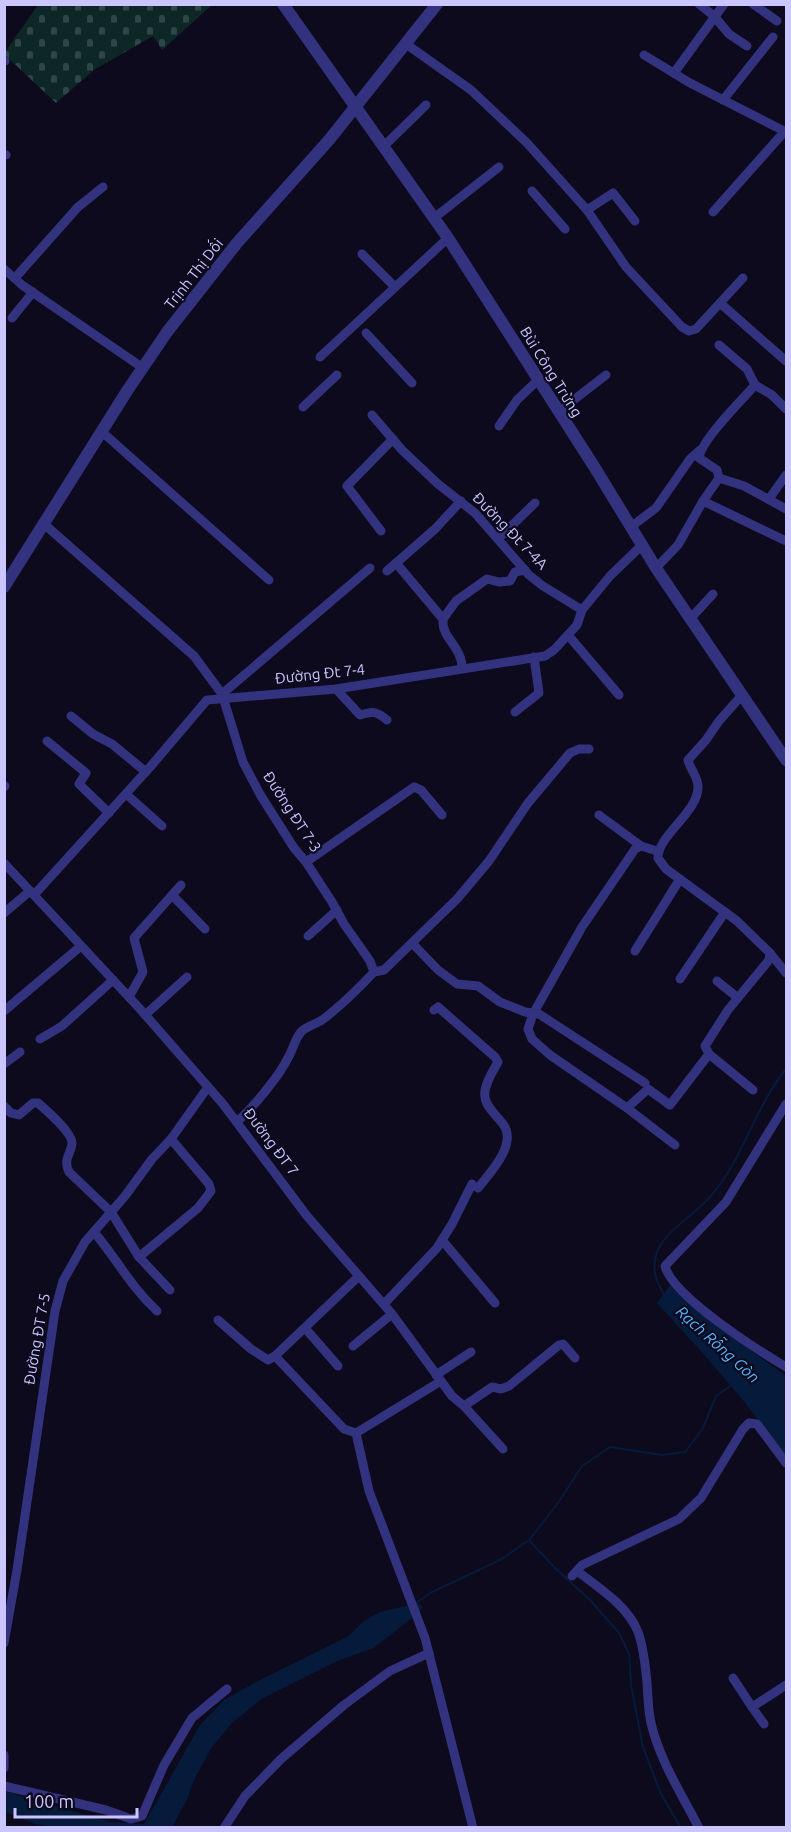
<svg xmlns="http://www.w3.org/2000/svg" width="791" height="1832" viewBox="0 0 791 1832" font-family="Ubuntu,sans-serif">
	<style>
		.cemetery { fill: url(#cemetery-stones) }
		.water { fill: #061a3b }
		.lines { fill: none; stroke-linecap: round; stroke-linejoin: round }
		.stream { stroke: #061a3b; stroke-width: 2 }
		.minor { stroke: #33327f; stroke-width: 9 }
		.tertiary { stroke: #33327f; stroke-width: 12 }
		.labels { text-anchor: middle; stroke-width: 4.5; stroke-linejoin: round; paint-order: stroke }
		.street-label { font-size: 15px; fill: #cbc6ff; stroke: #0d0a1d }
		.water-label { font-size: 16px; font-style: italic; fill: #54b5ff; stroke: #0d0a1d }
	</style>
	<defs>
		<pattern id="cemetery-stones" width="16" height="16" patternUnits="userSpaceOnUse" patternTransform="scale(1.5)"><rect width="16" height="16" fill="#0d2726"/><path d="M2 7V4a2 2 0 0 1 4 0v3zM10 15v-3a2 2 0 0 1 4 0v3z" fill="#2f4547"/></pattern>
	</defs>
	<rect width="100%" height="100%" fill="#0d0a1d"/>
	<path class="cemetery" d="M 38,5 L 212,5 L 162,50 L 153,36 L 94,70 L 56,103 L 5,55 L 5,52 Z"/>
	<g class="water">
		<path d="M 670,1285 C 705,1320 747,1347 786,1376 L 786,1458 C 748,1402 703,1353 657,1303 Z"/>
		<path d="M 418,1603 L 423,1607 L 417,1614 L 374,1648 L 337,1661 L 263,1698 L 233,1722 L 212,1747 L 193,1782 L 187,1800 L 172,1827 L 55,1828 L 36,1824 L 5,1812 L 4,1791 L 110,1822 L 144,1824 L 200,1725 L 224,1700 L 256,1682 L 347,1637 L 364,1621 L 380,1612 Z"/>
	</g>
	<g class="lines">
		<g class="stream">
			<path d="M 665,1296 C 656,1282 651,1269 657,1252 C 666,1230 692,1217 708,1199 C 743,1161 754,1108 786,1069"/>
			<path d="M 529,1540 L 554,1567 L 590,1600 L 619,1633 L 629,1654 L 631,1685 L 643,1747 L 661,1794 L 681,1828"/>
			<path d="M 415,1604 L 430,1593 L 500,1560 L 529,1540 L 558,1503 L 582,1466 L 610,1447 L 662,1455 L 685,1452 L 703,1428 L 716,1396 L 733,1384"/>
		</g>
		<g class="minor">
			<path d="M 699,4 L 714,16 L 729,34 L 747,46"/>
			<path d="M 753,4 L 777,21"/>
			<path d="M 406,44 L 471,90 L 527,143 L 587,210 L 626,267 L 682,327 L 689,331 L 696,329 L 743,278"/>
			<path d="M 644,55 L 690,83 L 786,132"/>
			<path d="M 4,61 L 5,61"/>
			<path d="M 674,73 L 724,4"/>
			<path d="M 723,100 L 773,37"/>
			<path d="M 383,147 L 426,105"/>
			<path d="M 4,154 L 6,155"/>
			<path d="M 532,191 L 565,229"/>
			<path d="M 587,210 L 613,193 L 635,221"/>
			<path d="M 713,212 L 785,131"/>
			<path d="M 434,218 L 499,167"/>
			<path d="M 362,254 L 395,287"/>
			<path d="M 4,269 L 22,285 L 143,368"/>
			<path d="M 15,278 L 78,207 L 103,187"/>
			<path d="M 720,303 L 786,361"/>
			<path d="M 12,318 L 33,292"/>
			<path d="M 366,333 L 412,383"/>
			<path d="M 719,345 L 747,369 L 755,385"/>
			<path d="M 320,357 L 448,238"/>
			<path d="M 303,407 L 337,375"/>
			<path d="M 558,412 L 606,375"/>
			<path d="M 372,415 L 402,450 L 438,484 L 475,513 L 529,575 L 543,586 L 582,610"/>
			<path d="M 499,426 L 517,400 L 538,380"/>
			<path d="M 101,431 L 269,580"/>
			<path d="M 719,478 L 744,486 L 786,509"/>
			<path d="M 769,499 L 786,475"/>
			<path d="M 703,501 L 786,541"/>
			<path d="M 44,524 L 194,656 L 222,694 L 243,762 L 261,796 L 294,848 L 306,862 L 332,902 L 344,924 L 370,961 L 374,972 C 358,989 341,1006 322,1020 C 316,1024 307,1026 302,1031 C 295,1038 294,1047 289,1056 C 279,1077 254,1106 237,1122"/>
			<path d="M 632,526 L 656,508 L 690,459 L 700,450"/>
			<path d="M 381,531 L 347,486 L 393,439"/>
			<path d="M 498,539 L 535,503"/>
			<path d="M 396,563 L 443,619 C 441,638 462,646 462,668"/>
			<path d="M 656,568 L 678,545 L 703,501 L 719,478 L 717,470 L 699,458 C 701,440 742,400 755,385 L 772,395 L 786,409"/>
			<path d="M 387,571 L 435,529 L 461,501"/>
			<path d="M 691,618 L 713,594"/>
			<path d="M 443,619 L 456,601 L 487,579 L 499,582 L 510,581 L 515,572 L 525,570"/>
			<path d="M 568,635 L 619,695"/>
			<path d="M 336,689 L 360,715 C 373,711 376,711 387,720"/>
			<path d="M 222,694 L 370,568"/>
			<path d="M 743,694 L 719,721 L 706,740 L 688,760 C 690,769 698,777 698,786 C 699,812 657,836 658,858 L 666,869 L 737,921 L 770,953 L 769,960 L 728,1010 L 705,1046 L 709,1054 L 753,1090"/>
			<path d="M 515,712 L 539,693 L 534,657"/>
			<path d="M 71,716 L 93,734 L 112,744 L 146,772"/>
			<path d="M 47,741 L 86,773 L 79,784 L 109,813"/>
			<path d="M 4,787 L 5,786"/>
			<path d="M 126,794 L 162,826"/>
			<path d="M 599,815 L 641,846"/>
			<path d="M 657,851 L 641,846 L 635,849 L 582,927 L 533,1014 L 528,1029 L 532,1039 L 550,1055 L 627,1108 L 675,1145"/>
			<path d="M 306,862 L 414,787 L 421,790 L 442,815"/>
			<path d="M 4,863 L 141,1010 L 223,1104 L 307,1216 L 392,1314 L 452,1396 L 464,1406 L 503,1449"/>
			<path d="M 34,895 L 151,766 L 207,700 L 336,689 L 545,656 L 554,650 L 577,625 L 582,610 L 610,576 L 643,544"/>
			<path d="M 172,895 L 205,929"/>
			<path d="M 4,913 L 30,891"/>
			<path d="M 308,936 L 337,910"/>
			<path d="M 412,943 L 438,970 L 457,984 L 478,986 L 500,1002 L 525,1012 L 539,1014 L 645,1083"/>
			<path d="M 635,951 L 680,879"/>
			<path d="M 770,953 L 786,973"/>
			<path d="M 374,972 L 384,970 L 457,899 L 489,861 L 528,803 L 570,753 L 579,749 L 589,749"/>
			<path d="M 680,979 L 725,912"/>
			<path d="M 717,981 L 738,998"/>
			<path d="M 129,997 L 143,972 L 134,938 L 181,885"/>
			<path d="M 434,1010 L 438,1007 L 495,1057 L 498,1062 C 493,1071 483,1086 485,1097 C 486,1107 497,1116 503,1124 C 518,1144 490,1173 478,1188"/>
			<path d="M 4,1011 L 81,946"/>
			<path d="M 145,1015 L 187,977"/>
			<path d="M 40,1039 L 62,1026 L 113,980"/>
			<path d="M 4,1064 L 20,1052"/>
			<path d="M 786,1104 L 726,1202 L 665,1266 C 672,1296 759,1351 786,1367"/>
			<path d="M 4,1106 L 11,1113 L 19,1115 L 33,1103 L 38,1103 C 46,1110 73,1133 72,1144 C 70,1156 63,1159 69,1172 L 111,1212 L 139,1257 L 170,1290"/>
			<path d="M 627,1108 L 648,1089 L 670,1105 L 709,1054"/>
			<path d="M 94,1232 C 116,1258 131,1287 157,1311"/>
			<path d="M 442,1240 L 495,1303"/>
			<path d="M 139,1257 L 198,1208 L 211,1191 L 209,1184 L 171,1139"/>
			<path d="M 384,1304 L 437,1248 L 452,1224 L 472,1184"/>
			<path d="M 218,1320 L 251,1349 L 268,1360 L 275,1356 L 359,1276"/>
			<path d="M 305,1328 L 338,1366"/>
			<path d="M 353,1346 L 392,1314"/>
			<path d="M 275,1356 L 344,1429 L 356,1433 L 441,1381"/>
			<path d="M 436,1375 L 471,1352"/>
			<path d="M 464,1406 L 492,1387 L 501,1389 L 509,1386 L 559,1345 L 563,1344 L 575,1358"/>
			<path d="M 356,1433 L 369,1491 L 425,1638 L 473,1828"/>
			<path d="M 577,1571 C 598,1587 628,1606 638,1632 C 644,1648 645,1665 647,1682 C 648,1696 648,1710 651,1723 C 660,1761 681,1793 699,1828"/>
			<path d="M 572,1576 L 582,1565 L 679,1519 L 701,1498 L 743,1429 L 749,1423 L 757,1424 L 786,1463"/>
			<path d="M 4,1643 L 17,1570 L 55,1311 L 63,1281 L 85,1242 L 125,1196 L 152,1159 L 171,1139 L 208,1087"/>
			<path d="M 733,1678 L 752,1707 L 786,1685"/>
			<path d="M 752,1707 L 764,1724"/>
			<path d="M 4,1755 L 4,1768"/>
			<path d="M 4,1786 L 106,1810 L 131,1819 L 142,1816 L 164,1765 L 192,1718 L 227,1689"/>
			<path d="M 224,1828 L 245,1796 L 281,1759 L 344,1705 L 390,1671 L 429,1653"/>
		</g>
		<g class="tertiary">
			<path d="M 283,4 L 448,238 L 595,468 L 656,568 L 786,760"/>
			<path d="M 4,587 L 127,391 L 167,332 L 237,243 L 329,140 L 437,4"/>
		</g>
	</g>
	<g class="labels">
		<g class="street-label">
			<text transform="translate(194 274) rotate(-52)" y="5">Trịnh Thị Dối</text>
			<text transform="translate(551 372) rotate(58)" y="5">Bùi Công Trừng</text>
			<text transform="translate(510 531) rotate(46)" y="5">Đường Đt 7-4A</text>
			<text transform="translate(320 674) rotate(-6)" y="5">Đường Đt 7-4</text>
			<text transform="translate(292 812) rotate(57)" y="5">Đường ĐT 7-3</text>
			<text transform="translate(271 1142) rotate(53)" y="5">Đường ĐT 7</text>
			<text transform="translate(37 1339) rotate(-80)" y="5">Đường ĐT 7-5</text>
		</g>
		<g class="water-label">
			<text transform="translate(718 1344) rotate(42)" y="6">Rạch Rỗng Gòn</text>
		</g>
	</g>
	<rect width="791" height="1832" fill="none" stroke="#cbc6ff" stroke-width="12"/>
	<path d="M15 1808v9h122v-9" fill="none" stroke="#cbc6ff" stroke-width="3"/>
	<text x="24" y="1808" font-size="18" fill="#cbc6ff" stroke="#0d0a1d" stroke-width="4.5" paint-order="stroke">100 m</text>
</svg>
